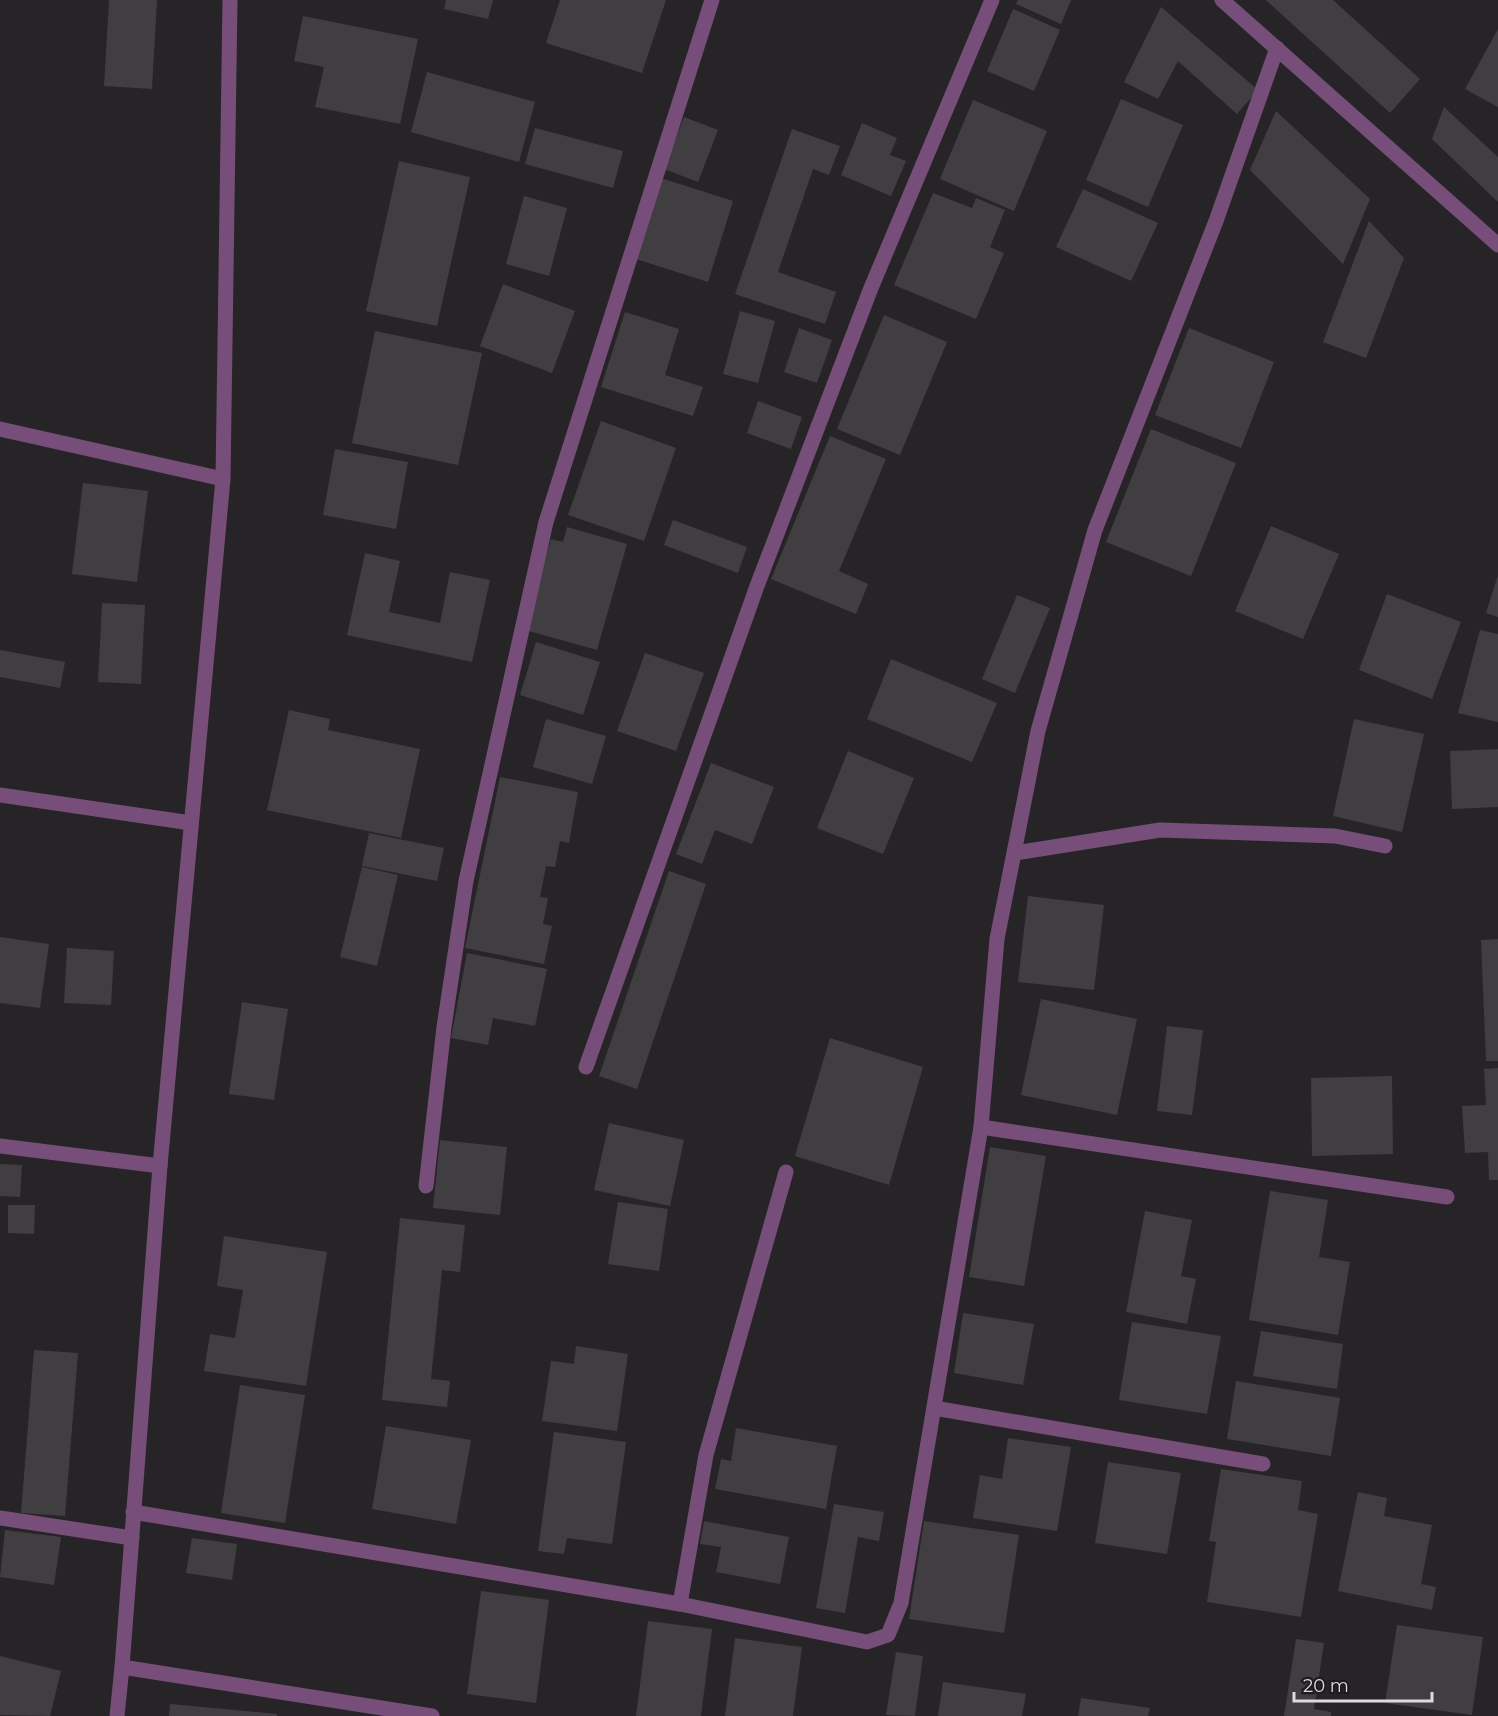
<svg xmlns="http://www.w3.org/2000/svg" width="1498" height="1716" viewBox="0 0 1498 1716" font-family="Montserrat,sans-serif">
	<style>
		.building { fill: #413e41 }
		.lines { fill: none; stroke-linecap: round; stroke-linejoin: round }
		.minor { stroke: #764e79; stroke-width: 15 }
	</style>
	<rect width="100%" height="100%" fill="#272427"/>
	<g class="building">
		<path d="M 109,0 L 157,0 L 152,89 L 104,86 Z"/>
		<path d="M 446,0 L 493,0 L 488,19 L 444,9 Z"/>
		<path d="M 560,0 L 666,0 L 642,73 L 546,43 Z"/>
		<path d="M 1018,0 L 1071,0 L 1061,24 L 1016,4 Z"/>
		<path d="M 1266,0 L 1333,0 L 1420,79 L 1390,113 Z"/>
		<path d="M 1161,7 L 1258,90 L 1237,114 L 1178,61 L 1158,99 L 1124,82 Z"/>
		<path d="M 1013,9 L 1060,30 L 1034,91 L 987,71 Z"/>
		<path d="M 303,16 L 418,39 L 400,124 L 315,107 L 324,67 L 294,61 Z"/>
		<path d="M 1498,29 L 1498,107 L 1465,89 Z"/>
		<path d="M 427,72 L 535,102 L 519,162 L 411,132 Z"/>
		<path d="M 1121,99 L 1183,125 L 1148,207 L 1086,180 Z"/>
		<path d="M 973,100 L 1047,131 L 1014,211 L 940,179 Z"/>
		<path d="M 1444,107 L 1498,157 L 1498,202 L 1432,139 Z"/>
		<path d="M 1276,111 L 1370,199 L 1343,264 L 1250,170 Z"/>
		<path d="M 684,117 L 718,130 L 698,182 L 664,169 Z"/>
		<path d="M 862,123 L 897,138 L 890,155 L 906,161 L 891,196 L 841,175 Z"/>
		<path d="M 535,128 L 623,151 L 613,188 L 525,164 Z"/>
		<path d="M 792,129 L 840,146 L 829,175 L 813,169 L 778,272 L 836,292 L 825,324 L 735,294 Z"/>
		<path d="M 399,161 L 470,177 L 437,326 L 366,311 Z"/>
		<path d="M 661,178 L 733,201 L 708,282 L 636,259 Z"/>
		<path d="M 1083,189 L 1158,223 L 1131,281 L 1056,247 Z"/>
		<path d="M 933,193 L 972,208 L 976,198 L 1005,210 L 990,247 L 1004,253 L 976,319 L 894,285 Z"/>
		<path d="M 524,196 L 567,208 L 549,276 L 506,264 Z"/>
		<path d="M 1369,221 L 1404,258 L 1366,358 L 1323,342 Z"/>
		<path d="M 503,284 L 575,311 L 552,373 L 480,346 Z"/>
		<path d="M 740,311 L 775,321 L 758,383 L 723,374 Z"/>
		<path d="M 625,312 L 679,329 L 665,375 L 703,387 L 693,416 L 601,387 Z"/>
		<path d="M 884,315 L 947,342 L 900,455 L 837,429 Z"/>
		<path d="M 799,328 L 832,340 L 817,383 L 784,372 Z"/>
		<path d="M 1189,328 L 1274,362 L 1241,448 L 1155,415 Z"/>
		<path d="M 375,331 L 482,353 L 458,465 L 352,443 Z"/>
		<path d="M 758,401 L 802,417 L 791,449 L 747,433 Z"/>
		<path d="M 601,421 L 676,448 L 644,541 L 568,515 Z"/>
		<path d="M 1151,429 L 1236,463 L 1191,576 L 1106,542 Z"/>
		<path d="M 830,436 L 886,459 L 839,571 L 868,584 L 856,614 L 771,579 Z"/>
		<path d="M 335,449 L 408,462 L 396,529 L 323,515 Z"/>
		<path d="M 83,483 L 148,491 L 137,582 L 72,574 Z"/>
		<path d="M 673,520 L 747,547 L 738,573 L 664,545 Z"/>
		<path d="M 1271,526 L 1339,554 L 1303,639 L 1235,611 Z"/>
		<path d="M 567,527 L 627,544 L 597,650 L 525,630 L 551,539 L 563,542 Z"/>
		<path d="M 365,553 L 400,561 L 389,612 L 440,623 L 450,572 L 490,580 L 472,662 L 347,635 Z"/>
		<path d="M 1498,575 L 1498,617 L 1486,613 Z"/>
		<path d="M 1387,594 L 1461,622 L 1432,699 L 1359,670 Z"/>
		<path d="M 1017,595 L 1050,608 L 1015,693 L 982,679 Z"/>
		<path d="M 102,603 L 145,605 L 141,684 L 98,682 Z"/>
		<path d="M 1480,630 L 1498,634 L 1498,722 L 1458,713 Z"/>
		<path d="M 536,642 L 600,662 L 583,715 L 520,695 Z"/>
		<path d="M 0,650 L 65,662 L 60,688 L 0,677 Z"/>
		<path d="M 645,653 L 704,673 L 676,751 L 617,731 Z"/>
		<path d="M 891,659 L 997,703 L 972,762 L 867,719 Z"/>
		<path d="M 289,710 L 330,719 L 328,730 L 420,749 L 401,838 L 267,810 Z"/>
		<path d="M 546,719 L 606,736 L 592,784 L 533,767 Z"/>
		<path d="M 1354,719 L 1424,734 L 1402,832 L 1333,816 Z"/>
		<path d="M 1498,749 L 1498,807 L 1452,809 L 1450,751 Z"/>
		<path d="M 848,751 L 914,778 L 883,854 L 817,828 Z"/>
		<path d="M 711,763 L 774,787 L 752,844 L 715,830 L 702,864 L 676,854 Z"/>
		<path d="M 500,777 L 578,792 L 569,843 L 560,841 L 555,867 L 546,866 L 540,897 L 548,898 L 543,924 L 552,926 L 544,964 L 465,948 Z"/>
		<path d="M 369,833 L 444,848 L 437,881 L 362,866 Z"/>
		<path d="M 362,867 L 398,875 L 377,966 L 340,957 Z"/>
		<path d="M 669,871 L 706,884 L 637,1089 L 599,1076 Z"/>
		<path d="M 1028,896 L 1104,905 L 1094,990 L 1018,982 Z"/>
		<path d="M 0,937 L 49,944 L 40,1008 L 0,1003 Z"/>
		<path d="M 1498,939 L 1498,1061 L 1486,1061 L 1481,940 Z"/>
		<path d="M 67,948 L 114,951 L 111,1005 L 64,1003 Z"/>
		<path d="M 467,953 L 547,969 L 535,1026 L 493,1018 L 488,1045 L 451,1038 Z"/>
		<path d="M 1041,999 L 1137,1019 L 1117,1115 L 1021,1095 Z"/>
		<path d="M 242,1002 L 288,1009 L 274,1100 L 229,1094 Z"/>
		<path d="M 1167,1026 L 1203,1030 L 1192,1115 L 1157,1111 Z"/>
		<path d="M 830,1038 L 923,1067 L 889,1185 L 795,1156 Z"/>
		<path d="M 1498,1068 L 1498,1180 L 1489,1180 L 1488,1152 L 1465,1153 L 1462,1106 L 1486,1105 L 1484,1069 Z"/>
		<path d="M 1392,1076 L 1393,1154 L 1312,1156 L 1311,1078 Z"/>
		<path d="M 609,1123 L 684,1140 L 670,1206 L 594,1190 Z"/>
		<path d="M 440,1140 L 507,1147 L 500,1215 L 433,1208 Z"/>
		<path d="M 990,1147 L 1046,1156 L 1024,1286 L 969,1277 Z"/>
		<path d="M 0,1164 L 22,1165 L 20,1197 L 0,1196 Z"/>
		<path d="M 1270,1191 L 1328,1200 L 1319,1257 L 1350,1262 L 1338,1335 L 1249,1320 Z"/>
		<path d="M 618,1202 L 668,1209 L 659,1271 L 608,1264 Z"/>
		<path d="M 8,1205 L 35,1205 L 34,1234 L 8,1233 Z"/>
		<path d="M 1145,1211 L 1192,1220 L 1181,1276 L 1196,1279 L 1187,1324 L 1126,1312 Z"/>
		<path d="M 400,1218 L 465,1225 L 460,1272 L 442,1270 L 431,1379 L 450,1381 L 447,1407 L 382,1400 Z"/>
		<path d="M 224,1236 L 327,1252 L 306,1386 L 204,1371 L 210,1334 L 235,1338 L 243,1290 L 217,1286 Z"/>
		<path d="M 963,1313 L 1034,1324 L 1023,1385 L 954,1373 Z"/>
		<path d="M 1132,1322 L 1221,1336 L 1207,1414 L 1119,1400 Z"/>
		<path d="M 1261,1331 L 1343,1344 L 1337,1389 L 1253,1376 Z"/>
		<path d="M 576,1346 L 628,1354 L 617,1431 L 542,1421 L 551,1361 L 574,1364 Z"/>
		<path d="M 34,1350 L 78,1353 L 65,1516 L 21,1513 Z"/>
		<path d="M 1236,1381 L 1340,1398 L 1331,1456 L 1227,1439 Z"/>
		<path d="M 240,1385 L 305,1395 L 285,1523 L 221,1513 Z"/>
		<path d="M 386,1426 L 471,1440 L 456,1524 L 372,1509 Z"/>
		<path d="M 736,1428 L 837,1446 L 826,1509 L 715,1489 L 721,1459 L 731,1461 Z"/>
		<path d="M 554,1432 L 626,1442 L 612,1544 L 567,1538 L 564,1554 L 538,1551 Z"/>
		<path d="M 1008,1438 L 1071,1447 L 1057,1531 L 973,1518 L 980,1475 L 1002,1479 Z"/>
		<path d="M 1108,1462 L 1181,1473 L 1167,1554 L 1095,1543 Z"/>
		<path d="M 1221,1469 L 1302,1481 L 1298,1510 L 1318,1514 L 1301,1617 L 1207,1602 L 1216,1542 L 1209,1541 Z"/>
		<path d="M 1358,1492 L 1387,1498 L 1384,1516 L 1432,1525 L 1421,1584 L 1436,1587 L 1432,1610 L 1338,1591 Z"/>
		<path d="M 834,1504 L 884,1512 L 879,1541 L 858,1537 L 845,1613 L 816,1608 Z"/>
		<path d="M 704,1521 L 789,1537 L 780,1584 L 716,1572 L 721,1547 L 700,1544 Z"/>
		<path d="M 924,1521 L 1019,1535 L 1004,1633 L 909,1619 Z"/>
		<path d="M 5,1530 L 61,1537 L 54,1585 L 0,1577 Z"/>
		<path d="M 192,1538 L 237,1544 L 232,1580 L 186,1573 Z"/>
		<path d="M 481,1591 L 549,1600 L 536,1703 L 467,1694 Z"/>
		<path d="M 648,1621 L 712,1629 L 701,1716 L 636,1716 Z"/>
		<path d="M 1397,1625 L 1483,1637 L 1472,1715 L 1385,1703 Z"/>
		<path d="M 735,1638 L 802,1647 L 793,1716 L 725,1716 Z"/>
		<path d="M 1296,1639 L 1324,1643 L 1314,1709 L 1331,1712 L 1331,1716 L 1284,1716 Z"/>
		<path d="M 896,1652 L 923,1656 L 915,1716 L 886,1715 Z"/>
		<path d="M 0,1656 L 61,1671 L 50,1716 L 0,1715 Z"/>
		<path d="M 943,1682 L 1026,1694 L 1022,1716 L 938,1716 Z"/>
		<path d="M 1081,1698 L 1150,1708 L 1148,1716 L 1078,1716 Z"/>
		<path d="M 170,1704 L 277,1714 L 277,1716 L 169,1716 Z"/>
	</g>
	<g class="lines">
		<g class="minor">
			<path d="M 1222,0 L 1498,245"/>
			<path d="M 0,429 L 223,479"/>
			<path d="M 0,795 L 191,823"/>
			<path d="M 1015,853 L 1160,830 L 1335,836 L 1385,846"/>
			<path d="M 586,1067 L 757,586 L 871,288 L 992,0"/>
			<path d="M 981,1127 L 1447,1197"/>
			<path d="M 0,1146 L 160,1166"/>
			<path d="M 426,1186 L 444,1027 L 466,881 L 546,522 L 712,0"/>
			<path d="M 934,1408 L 1263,1464"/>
			<path d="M 133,1512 L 680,1604 L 867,1642 L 888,1635 L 901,1603 L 981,1127 L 997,939 L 1038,731 L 1095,530 L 1216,221 L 1277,48"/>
			<path d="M 0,1518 L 132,1538"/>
			<path d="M 680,1604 L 706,1455 L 786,1172"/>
			<path d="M 122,1667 L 432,1716"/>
			<path d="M 117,1716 L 122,1667 L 160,1166 L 223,479 L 230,0"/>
		</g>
	</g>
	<path d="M1294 1692v9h138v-9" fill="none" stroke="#dcdadc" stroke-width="3"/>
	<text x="1303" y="1692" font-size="18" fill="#dcdadc" stroke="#1e1b1e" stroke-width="4.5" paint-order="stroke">20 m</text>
</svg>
